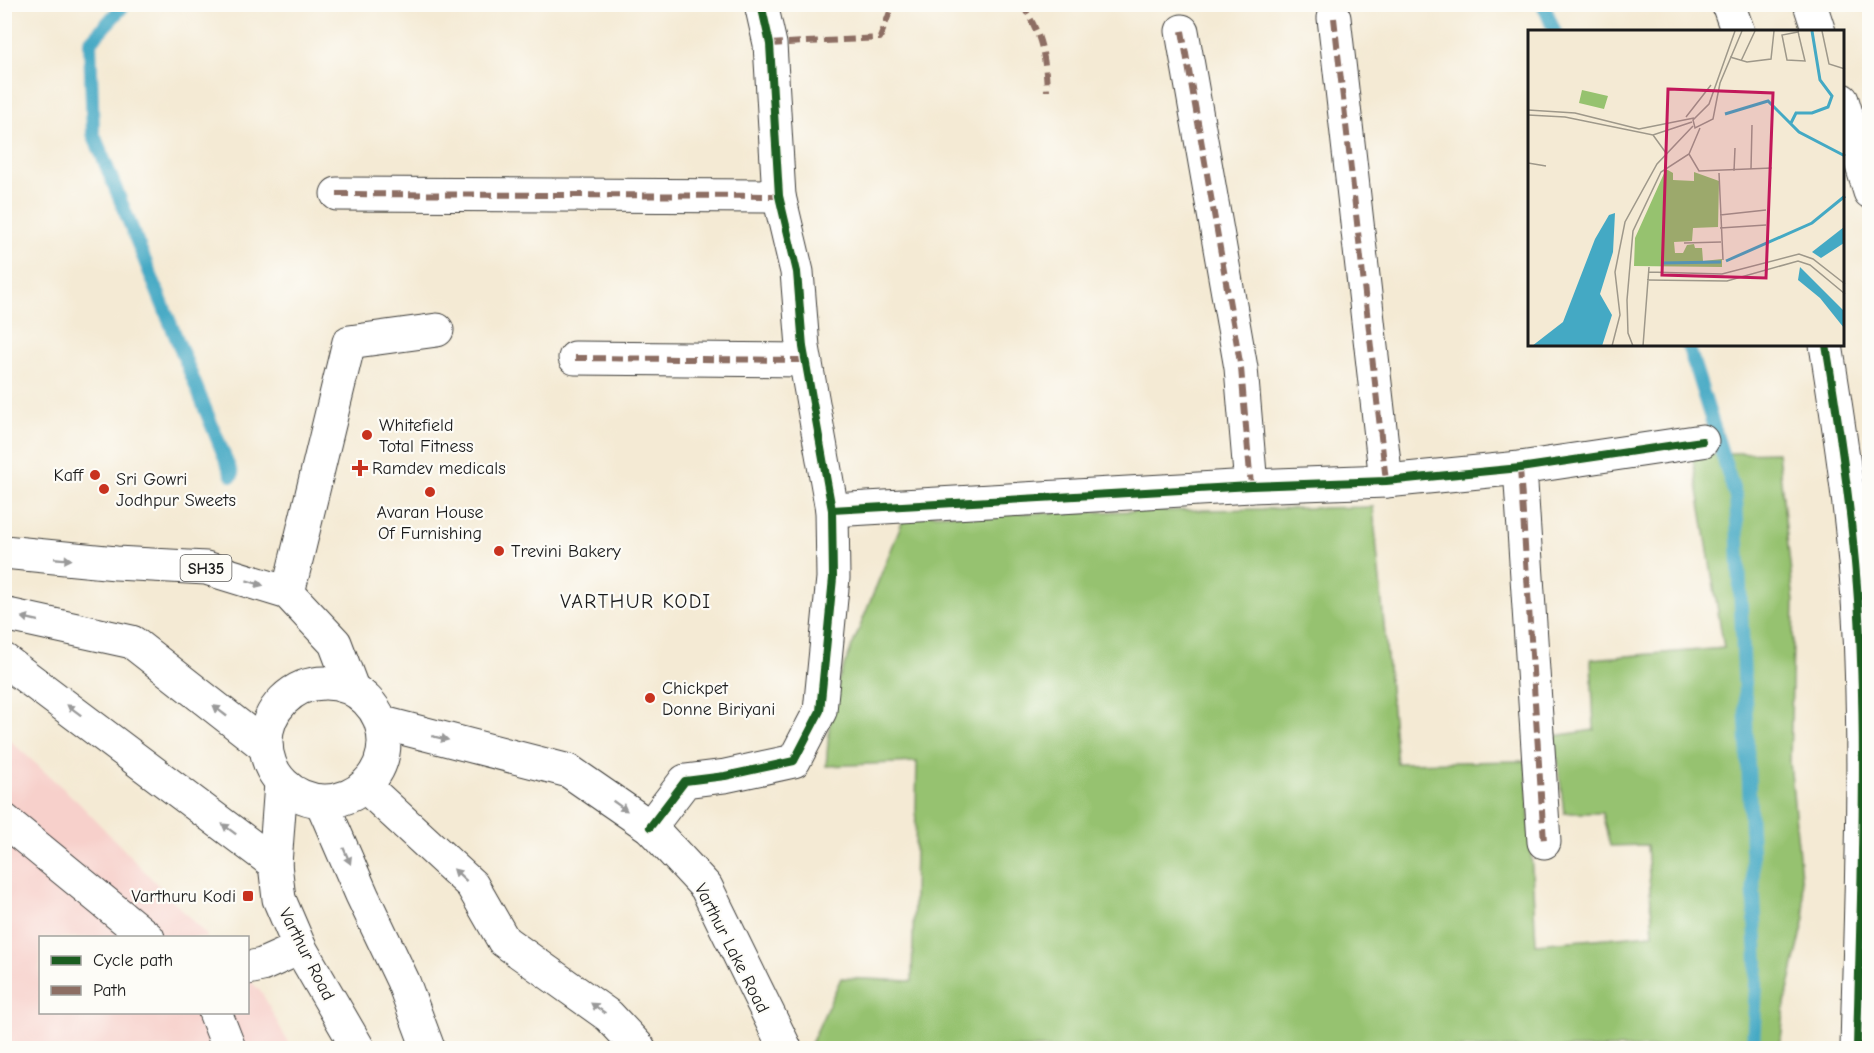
<svg xmlns="http://www.w3.org/2000/svg" width="1874" height="1053" viewBox="0 0 1874 1053" font-family="'Comic Neue',sans-serif">
	<style>
		.built { fill: #f7d0cb }
		.green { fill: #96c26f; stroke: #596f46; stroke-width: 1.5 }
		.lines { fill: none; stroke-linecap: round; stroke-linejoin: round }
		.stream { stroke: #44a9c4; stroke-width: 14 }
		.minor-casing { stroke: #3c3b38; stroke-width: 35 }
		.major-casing { stroke: #3c3b38; stroke-width: 35 }
		.minor { stroke: #fff; stroke-width: 33 }
		.major { stroke: #fff; stroke-width: 33 }
		.quiet { stroke: #8d6e63; stroke-width: 6; stroke-dasharray: 12 6; stroke-linecap: butt }
		.cycleway-casing { stroke: #fdfcf7; stroke-width: 11 }
		.cycleway { stroke: #1b5e20; stroke-width: 8 }
		.oneway { fill: #999 }
		.poi-dot { fill: #c8321e; stroke: #fdfcf7; stroke-width: 2 }
		.labels { text-anchor: middle; stroke-width: 4.5; stroke-linejoin: round; paint-order: stroke }
		.shield { fill: #fdfcf7; stroke: #605f5e; stroke-width: 1.5 }
		.shield-label { font-size: 16px; font-weight: bold; fill: #1c1c1c }
		.poi-label { font-size: 18px; fill: #1c1c1c; stroke: #fdfcf7; text-anchor: start }
		.street-label { font-size: 18px; fill: #1c1c1c; stroke: #fdfcf7 }
		.neighbourhood-label { font-size: 20px; letter-spacing: 1.5px; fill: #1c1c1c; stroke: #fdfcf7 }
		.inset-river { fill: none; stroke: #44a9c4; stroke-width: 3 }
		.inset-road { fill: none; stroke: #9e988a; stroke-width: 1.5 }
		.view { fill: #c2185b; fill-opacity: 0.15; stroke: #c2185b; stroke-width: 3 }
		.inset-edge { fill: none; stroke: #1c1c1c; stroke-width: 3 }
	</style>
	<rect width="100%" height="100%" fill="#fdfcf7"/>
	<filter id="ink" filterUnits="userSpaceOnUse"><feTurbulence type="fractalNoise" baseFrequency=".0167" numOctaves="2"/><feDisplacementMap in="SourceGraphic" scale="12" xChannelSelector="R" yChannelSelector="G"/><feConvolveMatrix kernelMatrix="1 2 1 2 8 2 1 2 1" color-interpolation-filters="sRGB"/></filter>
	<filter id="wash" filterUnits="userSpaceOnUse"><feTurbulence type="fractalNoise" baseFrequency=".008" numOctaves="4" result="noise"/><feDisplacementMap in="SourceGraphic" scale="24" xChannelSelector="R" yChannelSelector="G"/><feGaussianBlur stdDeviation="1.35" result="paint"/><feColorMatrix in="noise" values="0 0 0 0 0 0 0 0 0 0 0 0 0 0 0 0 0 1.4 0 .05"/><feComposite in="paint" operator="in"/></filter>
	<g filter="url(#wash)">
		<rect width="100%" height="100%" fill="#f4ead4"/>
		<path class="built" d="M 4,735 L 78,802 L 208,937 L 40,938 L 40,1012 L 248,1012 L 248,978 L 262,993 L 291,1048 L 5,1048 Z"/>
		<path class="green" d="M 1778,452 L 1794,602 L 1790,762 L 1805,918 L 1785,1004 L 1780,1048 L 809,1048 L 841,978 L 912,981 L 917,762 L 826,766 L 832,696 L 905,515 L 1373,507 L 1397,763 L 1526,761 L 1536,944 L 1653,934 L 1647,845 L 1610,846 L 1602,813 L 1564,813 L 1555,736 L 1594,730 L 1591,659 L 1724,648 L 1692,454 Z"/>
		<g class="lines">
			<g class="stream">
				<path d="M 125,4 L 90,42 L 93,133 L 232,475"/>
				<path d="M 1543,4 L 1555,32"/>
				<path d="M 1688,345 L 1736,498 L 1757,963 L 1753,1048"/>
			</g>
		</g>
	</g>
	<g filter="url(#ink)">
		<g class="lines">
			<g class="minor-casing">
				<g id="minor">
					<path d="M 1728,4 L 1738,32"/>
					<path d="M 1810,4 L 1819,32"/>
					<path d="M 1334,18 L 1386,481"/>
					<path d="M 1182,31 L 1241,368 L 1251,486"/>
					<path d="M 1842,100 L 1870,192"/>
					<path d="M 337,194 L 779,196"/>
					<path d="M 1826,345 C 1843,450 1858,555 1861,661 C 1866,790 1860,920 1857,1048"/>
					<path d="M 575,358 L 804,360"/>
					<path d="M 1520,468 L 1544,842"/>
					<path d="M 832,510 L 1251,486 L 1386,481 L 1520,468 L 1702,441"/>
					<path d="M 288,593 L 349,342 L 437,330"/>
					<path d="M 4,820 L 148,938"/>
					<path d="M 650,827 L 685,781 L 725,776 L 794,761 L 820,711 L 833,578 L 832,510 L 803,347 L 797,272 L 779,196 L 770,44 L 761,4"/>
					<path d="M 248,968 L 262,965 L 300,948"/>
					<path d="M 215,1012 L 229,1048"/>
				</g>
			</g>
			<g class="major-casing">
				<g id="major">
					<path d="M 4,552 L 116,563 L 206,568 L 288,593 L 335,643 L 352,688"/>
					<path d="M 4,614 L 132,642 L 266,747"/>
					<path d="M 4,660 L 275,864"/>
					<circle cx="325" cy="742" r="59"/>
					<path d="M 383,723 L 569,771 L 650,827 L 706,887 L 785,1048"/>
					<path d="M 281,783 L 275,864 L 279,899 L 300,948 L 358,1048"/>
					<path d="M 366,787 L 472,885 L 504,941 L 609,1016 L 639,1048"/>
					<path d="M 322,803 L 362,895 L 403,981 L 428,1048"/>
				</g>
			</g>
			<use href="#minor" class="minor"/>
			<use href="#major" class="major"/>
			<g class="quiet">
				<path d="M 1021,4 C 1041,31 1046,58 1047,91"/>
				<path d="M 1334,18 L 1386,481"/>
				<path d="M 1182,31 L 1241,368 L 1251,486"/>
				<path d="M 770,44 L 880,38 L 893,4"/>
				<path d="M 337,194 L 779,196"/>
				<path d="M 575,358 L 804,360"/>
				<path d="M 1520,468 L 1544,842"/>
			</g>
			<g class="cycleway-casing">
				<g id="cycleway">
					<path d="M 1826,345 C 1843,450 1858,555 1861,661 C 1866,790 1860,920 1857,1048"/>
					<path d="M 832,510 L 1251,486 L 1386,481 L 1520,468 L 1702,441"/>
					<path d="M 650,827 L 685,781 L 725,776 L 794,761 L 820,711 L 833,578 L 832,510 L 803,347 L 797,272 L 779,196 L 770,44 L 761,4"/>
				</g>
			</g>
			<use href="#cycleway" class="cycleway"/>
		</g>
		<defs><path id="oneway-solid" d="M-6-.8H1V-3.2L6.5 0L1 3.2V.8H-6Z" transform="scale(1.5)"/></defs>
		<g class="oneway">
			<use href="#oneway-solid" transform="translate(63 559) rotate(5)"/>
			<use href="#oneway-solid" transform="translate(255 583) rotate(17)"/>
			<use href="#oneway-solid" transform="translate(30 619) rotate(-167)"/>
			<use href="#oneway-solid" transform="translate(74 710) rotate(-143)"/>
			<use href="#oneway-solid" transform="translate(220 711) rotate(-142)"/>
			<use href="#oneway-solid" transform="translate(440 738) rotate(14)"/>
			<use href="#oneway-solid" transform="translate(620 806) rotate(35)"/>
			<use href="#oneway-solid" transform="translate(229 829) rotate(-143)"/>
			<use href="#oneway-solid" transform="translate(347 856) rotate(66)"/>
			<use href="#oneway-solid" transform="translate(460 875) rotate(-137)"/>
			<use href="#oneway-solid" transform="translate(598 1008) rotate(-145)"/>
		</g>
	</g>
	<g class="poi-dot">
		<circle cx="367" cy="435" r="6"/>
		<path d="M357 459h6v6h6v6h-6v6h-6v-6h-6v-6h6z"/>
		<circle cx="95" cy="475" r="6"/>
		<circle cx="104" cy="489" r="6"/>
		<circle cx="430" cy="492" r="6"/>
		<circle cx="499" cy="551" r="6"/>
		<circle cx="650" cy="698" r="6"/>
		<rect x="242" y="890" width="12" height="12" rx="3"/>
	</g>
	<g class="labels">
		<rect class="shield" x="180.5" y="555" width="51" height="26" rx="4.5"/>
		<g class="shield-label">
			<text x="206" y="574">SH35</text>
		</g>
		<g class="poi-label">
			<text x="379" y="431">Whitefield<tspan x="379" dy="21">Total Fitness</tspan></text>
			<text x="372" y="474">Ramdev medicals</text>
			<text x="83" y="481" text-anchor="end">Kaff</text>
			<text x="116" y="485">Sri Gowri<tspan x="116" dy="21">Jodhpur Sweets</tspan></text>
			<text x="430" y="518" text-anchor="middle">Avaran House<tspan x="430" dy="21">Of Furnishing</tspan></text>
			<text x="511" y="557">Trevini Bakery</text>
			<text x="662" y="694">Chickpet<tspan x="662" dy="21">Donne Biriyani</tspan></text>
			<text x="236" y="902" text-anchor="end">Varthuru Kodi</text>
		</g>
		<g class="street-label">
			<text transform="translate(732 948) rotate(63)" y="6">Varthur Lake Road</text>
			<text transform="translate(307 954) rotate(63)" y="6">Varthur Road</text>
		</g>
		<g class="neighbourhood-label">
			<text x="636" y="608">VARTHUR KODI</text>
		</g>
	</g>
	<g transform="translate(1528 30)">
		<rect width="316" height="316" fill="#f4ead4"/>
		<path d="M 54,60 L 80,66 L 76,79 L 51,73 ZM 138,139 L 145,143 L 145,150 L 166,151 L 166,142 L 191,151 L 190,197 L 165,198 L 164,211 L 146,212 L 147,223 L 155,223 L 159,215 L 166,214 L 167,218 L 174,218 L 175,231 L 194,229 L 194,237 L 106,236 L 107,208 Z" fill="#96c26f"/>
		<path d="M 87,183 L 85,222 L 72,264 L 84,285 L 74,316 L 4,316 L 35,292 L 67,209 L 81,185 ZM 316,197 L 316,213 L 293,228 L 284,222 ZM 272,237 L 316,281 L 316,298 L 292,268 L 270,250 Z" fill="#44a9c4"/>
		<path class="inset-river" d="M 197,84 L 240,71 L 271,102 L 317,126M 263,93 L 268,83 L 284,83 L 300,77 L 304,66 L 292,50 L 284,1M 198,231 L 284,193 L 317,166M 134,233 L 193,232"/>
		<path class="inset-road" d="M 207,1 L 181,74 L 165,90 L 167,98 L 185,89 L 192,53 L 214,1M 270,1 L 271,6 L 277,31 L 259,30 L 254,5 L 270,2M 294,1 L 301,34 L 317,39M 202,27 L 219,32 L 243,29 L 246,1M 213,31 L 227,1M 0,80 L 47,83 L 111,99 L 166,88M 0,85 L 37,87 L 125,105 L 164,92M 158,87 L 183,55M 125,105 L 138,123M 161,124 L 171,141 L 244,138M 0,133 L 18,136M 223,139 L 224,95M 206,141 L 207,118M 191,143 L 195,230M 192,185 L 238,180M 192,198 L 238,195M 156,213 L 193,212M 120,242 L 194,244 L 271,224 L 285,229 L 317,254M 119,250 L 199,251 L 270,231 L 282,235 L 317,264M 84,316 L 92,285 L 87,242 L 97,192 L 129,134 L 165,96M 105,316 L 100,303 L 99,270 L 105,201 L 133,142 L 161,124 L 172,98M 115,316 L 121,237"/>
		<path class="view" d="M 140,59 L 245,63 L 238,248 L 134,245 Z"/>
		<rect width="316" height="316" class="inset-edge"/>
	</g>
	<rect width="1874" height="1053" fill="none" stroke="#fdfcf7" stroke-width="24"/>
	<rect x="39" y="936" width="210" height="78" fill="#fdfcf7" stroke="#a3a29f" stroke-width="1.5"/>
	<rect x="51" y="956" width="30" height="9" fill="#1b5e20" stroke="#a3a29f" stroke-width="1.5"/>
	<text x="93" y="966" font-size="18" fill="#1c1c1c">Cycle path</text>
	<rect x="51" y="986" width="30" height="9" fill="#8d6e63" stroke="#a3a29f" stroke-width="1.5"/>
	<text x="93" y="996" font-size="18" fill="#1c1c1c">Path</text>
</svg>
